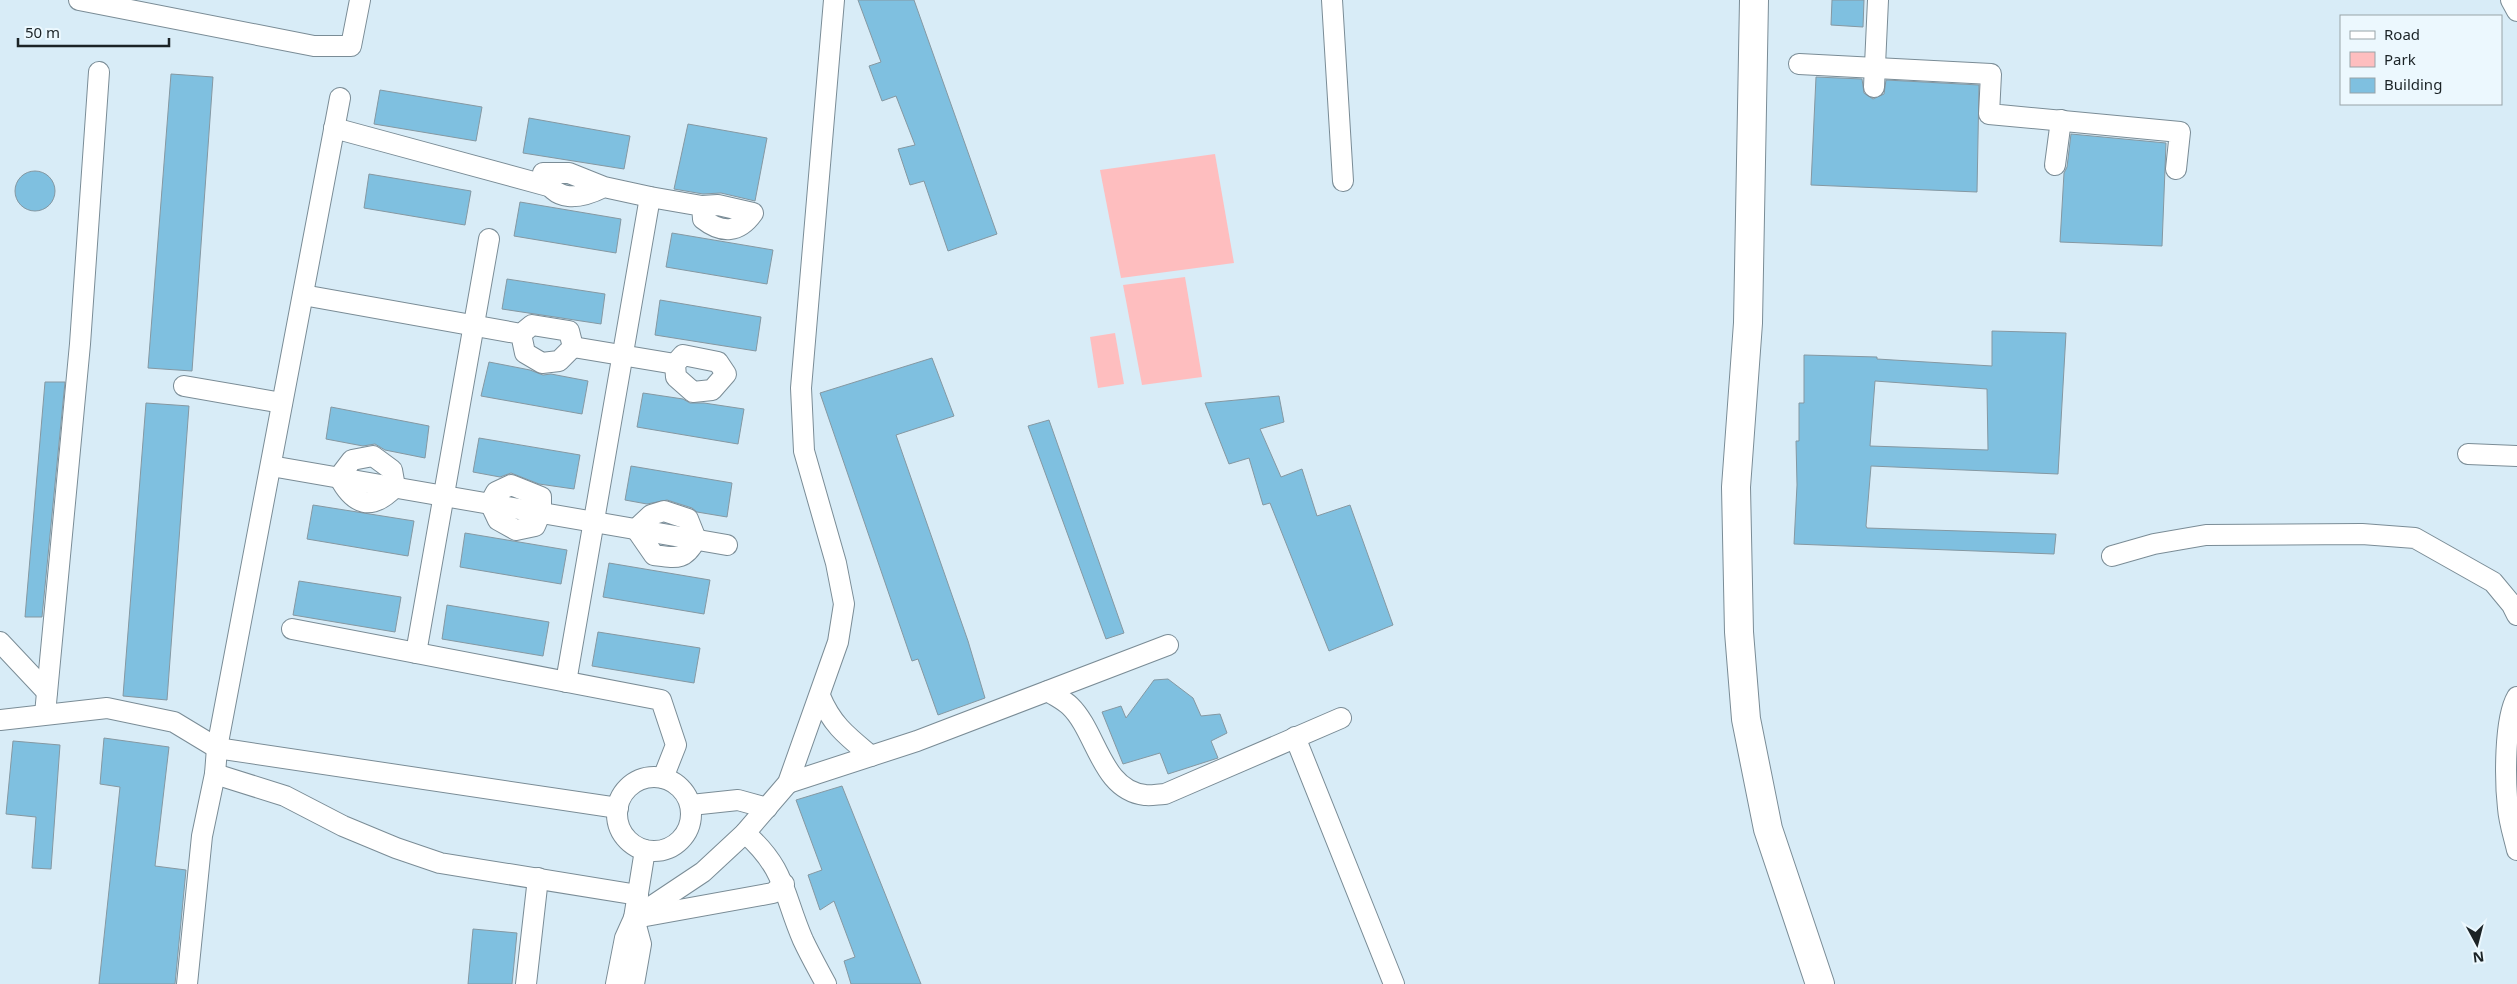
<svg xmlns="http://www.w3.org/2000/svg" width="2517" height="984" viewBox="0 0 2517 984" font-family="'Noto Sans',sans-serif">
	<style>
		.green { fill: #febebf }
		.building { fill: #7fc0e0; stroke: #8598a2; fill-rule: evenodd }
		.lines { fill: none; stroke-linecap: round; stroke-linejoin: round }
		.minor-casing { stroke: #7a8c96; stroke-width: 22 }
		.primary-casing { stroke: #7a8c96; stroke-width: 30 }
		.minor { stroke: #fff; stroke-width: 20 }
		.primary { stroke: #fff; stroke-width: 28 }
	</style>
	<rect width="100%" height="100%" fill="#d8ecf7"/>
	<g class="green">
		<path d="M 1215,154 L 1234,263 L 1121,278 L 1100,170 Z"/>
		<path d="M 1185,277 L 1202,377 L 1142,385 L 1123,285 Z"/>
		<path d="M 1115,333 L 1124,384 L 1098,388 L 1090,337 Z"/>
	</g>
	<g class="building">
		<path d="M 858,0 L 914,0 L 997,234 L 948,251 L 924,181 L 910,185 L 898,149 L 915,145 L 896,96 L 882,101 L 869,66 L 881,62 Z"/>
		<path d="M 1832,0 L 1864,0 L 1863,27 L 1831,25 Z"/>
		<path d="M 171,74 L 213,77 L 192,371 L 148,368 Z"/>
		<path d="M 1816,77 L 1862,79 L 1864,93 L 1873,99 L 1884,94 L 1886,80 L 1979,85 L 1977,192 L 1811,185 Z"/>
		<path d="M 380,90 L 482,107 L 476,141 L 374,124 Z"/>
		<path d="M 529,118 L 630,136 L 624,169 L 523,153 Z"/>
		<path d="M 688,124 L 767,138 L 755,201 L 721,193 L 703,194 L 674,189 Z"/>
		<path d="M 2071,134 L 2166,143 L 2162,246 L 2060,242 L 2064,173 L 2067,167 Z"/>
		<circle cx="35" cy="191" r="20"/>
		<path d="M 369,174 L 471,191 L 465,225 L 364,208 Z"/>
		<path d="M 520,202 L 621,219 L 616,253 L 514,236 Z"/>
		<path d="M 672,233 L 773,250 L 767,284 L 666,267 Z"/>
		<path d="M 507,279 L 605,294 L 601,324 L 502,309 Z"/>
		<path d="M 660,300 L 761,317 L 756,351 L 655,335 Z"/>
		<path d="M 1992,331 L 2066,333 L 2058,474 L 1871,466 L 1866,526 L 1867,528 L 2056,534 L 2054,554 L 1794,544 L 1797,485 L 1796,441 L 1799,441 L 1799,403 L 1804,403 L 1804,355 L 1877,357 L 1877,359 L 1992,366 ZM 1875,381 L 1987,389 L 1988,450 L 1870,446 Z"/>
		<path d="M 932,358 L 954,416 L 896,435 L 968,641 L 985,698 L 938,715 L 918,659 L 912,661 L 820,393 Z"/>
		<path d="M 489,362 L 530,370 L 543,375 L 551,374 L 588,381 L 582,414 L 481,396 Z"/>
		<path d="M 45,382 L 65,382 L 42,617 L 25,617 Z"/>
		<path d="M 643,393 L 683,399 L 690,403 L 704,403 L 744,409 L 738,444 L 637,427 Z"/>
		<path d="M 1279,396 L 1284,422 L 1260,429 L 1281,477 L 1302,469 L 1317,516 L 1350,505 L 1393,625 L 1329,651 L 1270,503 L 1263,505 L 1249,458 L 1229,464 L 1205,403 Z"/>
		<path d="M 146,403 L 189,406 L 167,700 L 123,696 Z"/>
		<path d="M 331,407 L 429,426 L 425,458 L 385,450 L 375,444 L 363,446 L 326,439 Z"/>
		<path d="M 1049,420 L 1124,633 L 1106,639 L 1028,426 Z"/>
		<path d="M 479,438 L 580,455 L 574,489 L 539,484 L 511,473 L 500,477 L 473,472 Z"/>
		<path d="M 631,466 L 732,483 L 727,517 L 697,512 L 692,508 L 667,500 L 647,504 L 625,500 Z"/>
		<path d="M 313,505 L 414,521 L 408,556 L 307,539 Z"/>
		<path d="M 465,533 L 567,550 L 561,584 L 460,567 Z"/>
		<path d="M 609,563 L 710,580 L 704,614 L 603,597 Z"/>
		<path d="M 299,581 L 401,597 L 395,632 L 293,615 Z"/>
		<path d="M 447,605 L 549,622 L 543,656 L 442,639 Z"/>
		<path d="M 598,632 L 700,648 L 694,683 L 592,666 Z"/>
		<path d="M 1168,679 L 1193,698 L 1201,716 L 1220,714 L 1227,733 L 1211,741 L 1218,758 L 1168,774 L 1160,753 L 1123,764 L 1102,712 L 1121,706 L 1126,718 L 1154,680 Z"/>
		<path d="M 104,738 L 169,747 L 155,866 L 186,870 L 175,984 L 99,984 L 120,787 L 100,784 Z"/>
		<path d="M 13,741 L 60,745 L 51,869 L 32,868 L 36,817 L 6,814 Z"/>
		<path d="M 842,786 L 921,984 L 851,984 L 844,961 L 855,957 L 834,901 L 820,910 L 808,875 L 822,870 L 796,800 Z"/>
		<path d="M 473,929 L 517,933 L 512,984 L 468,984 Z"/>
	</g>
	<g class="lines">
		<g class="minor-casing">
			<g id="minor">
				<path d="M 79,0 L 314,46 L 351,46 L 360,0"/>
				<path d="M 1332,0 L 1343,181"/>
				<path d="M 2511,0 L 2517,11"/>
				<path d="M 1799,64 L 1991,74 L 1989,114 L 2180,132 L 2176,169"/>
				<path d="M 1874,87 L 1878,0"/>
				<path d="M 334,128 L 548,186"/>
				<path d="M 2055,165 L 2061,120"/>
				<path d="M 604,187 C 580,199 554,204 543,173 L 569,173 L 604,187 L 650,197 L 702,206 L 718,205 L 753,213 C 739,233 722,234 703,219 L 702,206"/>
				<path d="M 303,295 L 521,334 L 532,325 L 569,331 L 573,347 L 559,361 L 542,363 L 525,353 L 521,334"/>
				<path d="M 573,347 L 675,364"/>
				<path d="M 683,355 L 718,362 L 726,374 L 712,390 L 693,392 L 676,377 L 675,364 Z"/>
				<path d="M 184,386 L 282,403"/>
				<path d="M 2468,454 L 2517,456"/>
				<path d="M 373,456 L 392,470 L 395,487 C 372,511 354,506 339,477 L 352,460 Z"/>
				<path d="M 271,466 L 727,545"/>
				<path d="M 511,485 L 541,497 L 541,512 L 535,526 L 516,530 L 498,520 L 490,503 L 496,492 Z"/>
				<path d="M 664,511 L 688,519 L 696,539 C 685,561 676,558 654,555 L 636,529 L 651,515 Z"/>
				<path d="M 2112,556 L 2154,544 L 2206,535 L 2362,534 L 2415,538 L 2493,582 L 2512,605 L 2517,615"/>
				<path d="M 292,629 L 661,700 L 676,745 L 663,778"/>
				<path d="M 0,642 L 47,692"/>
				<path d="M 416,653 L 489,239"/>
				<path d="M 566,682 L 650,197"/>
				<path d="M 1048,691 C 1055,696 1064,700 1070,706 C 1097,732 1101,790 1145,795 C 1151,796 1159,794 1165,794 L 1341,718"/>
				<path d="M 820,696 C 832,725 847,736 871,756"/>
				<path d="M 2517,697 C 2504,719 2505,782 2508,808 C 2509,822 2514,837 2517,850"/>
				<path d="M 45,714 L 80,344 L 99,72"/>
				<path d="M 0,720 L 107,708 L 174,722 L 217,748 L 618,808"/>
				<path d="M 1295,737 L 1394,984"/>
				<path d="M 215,774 L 285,796 L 343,826 L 396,848 L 440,863 L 638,895"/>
				<circle cx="654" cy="814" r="37"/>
				<path d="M 788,783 L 917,741 L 1168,645"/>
				<path d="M 691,805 L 738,800 L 767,808"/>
				<path d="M 745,833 C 786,869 783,894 803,940 C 810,955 818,969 826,984"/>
				<path d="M 646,916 L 773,893 L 784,884"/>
				<path d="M 634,918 L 703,872 L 745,833 L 788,783 L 838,642 L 844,604 L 836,563 L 804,451 L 801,388 L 834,0"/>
				<path d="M 634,918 L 641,944 L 634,984"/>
				<path d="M 187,984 L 202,836 L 215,774 L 217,748 L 340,98"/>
				<path d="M 526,984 L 538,878"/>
				<path d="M 616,984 L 625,938 L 634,918 L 645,850"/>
			</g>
		</g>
		<g class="primary-casing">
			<path id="primary" d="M 1754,0 L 1748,323 L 1736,487 L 1739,632 L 1746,719 L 1768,829 L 1820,984"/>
		</g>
		<use href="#minor" class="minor"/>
		<use href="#primary" class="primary"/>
	</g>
	<rect x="2340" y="15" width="162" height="90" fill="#ecf8fe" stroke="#98a3a8"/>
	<rect x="2350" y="31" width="25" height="8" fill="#ffffff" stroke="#98a3a8"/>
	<text x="2384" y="40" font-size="15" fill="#1b2326">Road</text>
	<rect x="2350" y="52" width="25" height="15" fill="#febebf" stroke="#98a3a8"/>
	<text x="2384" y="65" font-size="15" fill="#1b2326">Park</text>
	<rect x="2350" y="78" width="25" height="15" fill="#7fc0e0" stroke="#98a3a8"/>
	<text x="2384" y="90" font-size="15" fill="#1b2326">Building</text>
	<g transform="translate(2477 944) rotate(173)" stroke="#ecf8fe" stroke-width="4" paint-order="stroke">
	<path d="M0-4L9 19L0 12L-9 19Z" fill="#1b2326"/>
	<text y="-8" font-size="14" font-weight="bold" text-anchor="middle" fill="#1b2326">N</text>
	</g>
	<path d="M18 38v8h151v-8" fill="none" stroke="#1b2326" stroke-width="2.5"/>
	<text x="25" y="38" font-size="15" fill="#1b2326" stroke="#ecf8fe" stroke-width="4" paint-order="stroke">50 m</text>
</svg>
